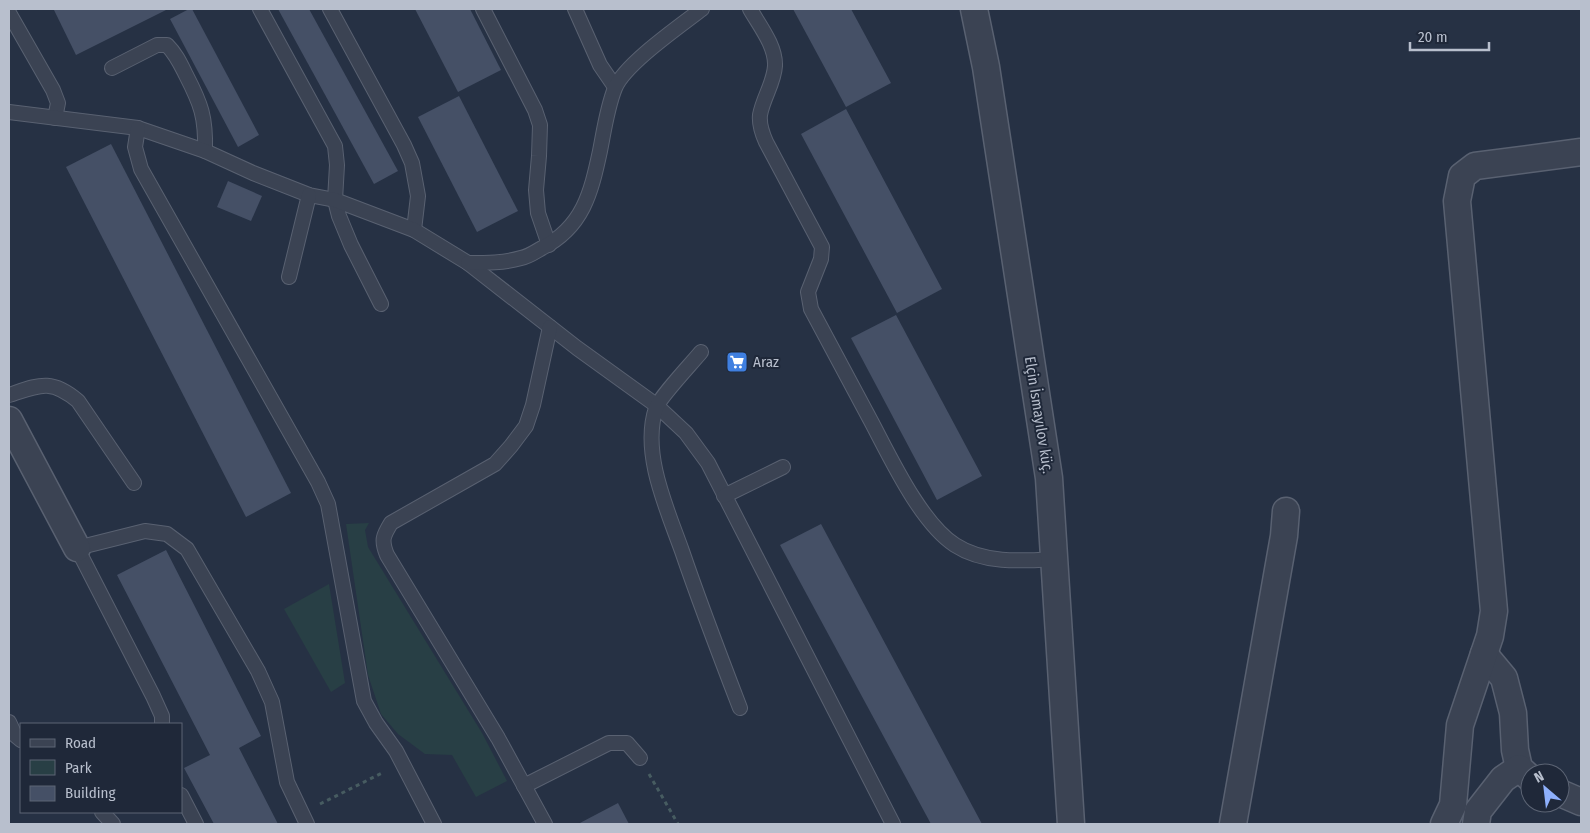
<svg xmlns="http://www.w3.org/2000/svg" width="1590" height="833" viewBox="0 0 1590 833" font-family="'Fira Sans Condensed',sans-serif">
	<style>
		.green { fill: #283f45 }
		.building { fill: #455066 }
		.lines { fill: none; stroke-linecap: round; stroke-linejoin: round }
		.service-casing { stroke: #596171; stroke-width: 16 }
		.minor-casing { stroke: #596171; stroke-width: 29 }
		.path { stroke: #475c61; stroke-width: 3; stroke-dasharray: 4 4; stroke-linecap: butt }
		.service { stroke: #3b4353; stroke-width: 14 }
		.minor { stroke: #3b4353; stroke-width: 26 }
		.labels { text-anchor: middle; stroke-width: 4; stroke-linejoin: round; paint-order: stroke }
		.poi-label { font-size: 15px; fill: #b8bfcd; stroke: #1f2839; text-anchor: start }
		.street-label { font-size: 15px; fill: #b8bfcd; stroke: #1f2839 }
	</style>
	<rect width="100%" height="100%" fill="#263144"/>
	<g class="green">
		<path d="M 369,523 L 365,530 L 368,547 L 482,733 L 507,781 L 476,797 L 452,755 L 425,754 L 398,734 L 381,714 L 368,675 L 346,524 Z"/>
		<path d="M 329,584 L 345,683 L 331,692 L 284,609 Z"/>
	</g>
	<g class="building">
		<path d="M 56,9 L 168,9 L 76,55 L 54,10 Z"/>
		<path d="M 189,9 L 192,9 L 259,135 L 238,147 L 170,19 Z"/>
		<path d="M 278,9 L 309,9 L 398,171 L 374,184 Z"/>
		<path d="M 415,9 L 470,9 L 501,70 L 458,92 Z"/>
		<path d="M 793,9 L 851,9 L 891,83 L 846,107 Z"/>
		<path d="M 459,96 L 518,211 L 477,232 L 418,117 Z"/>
		<path d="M 846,109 L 942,289 L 897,313 L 801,134 Z"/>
		<path d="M 111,144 L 291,493 L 246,517 L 66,167 Z"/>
		<path d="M 228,181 L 262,196 L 251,221 L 217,207 Z"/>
		<path d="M 896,315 L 982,476 L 937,500 L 851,338 Z"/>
		<path d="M 821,524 L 982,824 L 931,824 L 780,545 Z"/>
		<path d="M 166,550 L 261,736 L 239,748 L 278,824 L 214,824 L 184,768 L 210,755 L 117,575 Z"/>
		<path d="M 618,803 L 629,824 L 578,824 Z"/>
	</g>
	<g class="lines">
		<g class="service-casing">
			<g id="service">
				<path d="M 260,9 L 335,146 L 337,165 L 335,200 L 339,216 L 351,245 L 381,304"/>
				<path d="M 330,9 L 404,145 L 412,163 L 418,196 L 414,230"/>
				<path d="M 483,9 L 535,110 L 540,125 L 539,156 L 536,190 L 538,213 L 549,245"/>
				<path d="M 575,9 L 600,65 L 615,87"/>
				<path d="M 750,9 C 759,25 776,46 775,66 C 774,83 763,98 760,115 C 759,124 762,133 766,142 L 822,247 L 821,259 L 808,292 L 811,309 C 831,347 852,385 872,423 C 891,459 921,523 955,545 C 984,564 1022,561 1055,559"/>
				<path d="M 9,13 L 53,90 L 58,103 L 55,118"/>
				<path d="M 112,68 L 157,45 L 167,45 C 176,54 180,63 186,75 C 201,104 206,117 205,151"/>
				<path d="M 9,112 L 138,128 L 205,151 L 253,173 L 309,195 L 335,200 L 414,230 L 468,263 L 577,348 L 656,405 L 686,433 L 708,463 L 893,824"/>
				<path d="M 138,128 L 135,147 L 141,169 L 318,482 L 328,504 L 364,701 L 376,723 L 396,751 L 434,824"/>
				<path d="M 468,263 C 486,263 504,263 521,258 C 528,257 535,252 542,248 C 583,227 591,193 600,151 C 604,131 607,108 615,88 C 625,64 680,26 702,9"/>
				<path d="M 289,277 L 309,195"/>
				<path d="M 701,352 C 692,363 659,398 656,408 C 641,453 667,509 682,551 C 700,604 720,656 740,708"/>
				<path d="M 9,395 C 39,385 51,378 78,401 L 134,483"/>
				<path d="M 724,496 L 783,467"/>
				<path d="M 9,722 L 15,735 L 21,740"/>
				<path d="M 162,724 L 162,716 L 153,696 L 77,548 L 145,531 L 167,534 L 187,549 L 258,671 L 272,702 L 287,782 L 307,824"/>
				<path d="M 524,786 L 609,743 L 627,743 L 640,758"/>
				<path d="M 181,795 L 196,824"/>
				<path d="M 102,812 L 113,824"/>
				<path d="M 545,824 L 498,738 L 387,555 C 381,540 383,536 391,523 L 495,464 L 511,446 L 526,426 L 533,405 L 550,327"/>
			</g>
		</g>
		<g class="minor-casing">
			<g id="minor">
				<path d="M 974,9 L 986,67 L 1049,478 L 1071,824"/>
				<path d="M 9,420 L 77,548"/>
				<path d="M 1484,654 L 1504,678 L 1513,713 L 1515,750 L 1519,768 L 1530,778"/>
				<path d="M 1560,793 L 1581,802"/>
				<path d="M 1233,824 L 1284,536 L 1286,511"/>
				<path d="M 1444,824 L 1453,805 L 1460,725 L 1490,636 L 1494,611 L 1457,201 L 1462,176 L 1475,166 L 1581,152"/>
				<path d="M 1476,824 L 1478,811 L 1503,779 L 1519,768"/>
			</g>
		</g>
		<g class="path">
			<path d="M 649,774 L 678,824"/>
			<path d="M 320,804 L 384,772"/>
		</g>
		<use href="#service" class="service"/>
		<use href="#minor" class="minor"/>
	</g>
	<defs>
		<g id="supermarket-square" transform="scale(1.125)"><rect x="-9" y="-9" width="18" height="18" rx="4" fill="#3f7fe0" stroke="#1f2839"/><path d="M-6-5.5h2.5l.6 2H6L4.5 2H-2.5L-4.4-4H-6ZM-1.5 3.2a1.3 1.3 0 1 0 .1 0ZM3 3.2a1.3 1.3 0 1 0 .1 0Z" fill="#fff"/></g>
	</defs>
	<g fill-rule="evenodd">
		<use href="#supermarket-square" x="737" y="362"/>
	</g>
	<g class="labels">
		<g class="poi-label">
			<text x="753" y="367">Araz</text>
		</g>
		<g class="street-label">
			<text transform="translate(1039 415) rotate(81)" y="5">Elçin İsmayılov küç.</text>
		</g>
	</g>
	<rect width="1590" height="833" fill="none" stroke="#b8bfcd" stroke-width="20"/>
	<rect x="20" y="723" width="162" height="90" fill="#1f2839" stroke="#5c6474"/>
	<rect x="30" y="739" width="25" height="8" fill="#3b4353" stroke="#5c6474"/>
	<text x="65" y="748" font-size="15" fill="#b8bfcd">Road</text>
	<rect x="30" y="760" width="25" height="15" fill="#283f45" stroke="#5c6474"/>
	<text x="65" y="773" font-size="15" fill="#b8bfcd">Park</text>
	<rect x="30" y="786" width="25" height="15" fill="#455066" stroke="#5c6474"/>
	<text x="65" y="798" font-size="15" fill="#b8bfcd">Building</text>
	<g transform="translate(1545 788) rotate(332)"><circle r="24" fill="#1f2839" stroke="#5c6474"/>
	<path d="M0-4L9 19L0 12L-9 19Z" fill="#8eb0fc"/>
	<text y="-8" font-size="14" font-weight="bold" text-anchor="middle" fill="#b8bfcd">N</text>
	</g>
	<path d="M1410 42v8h79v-8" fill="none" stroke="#b8bfcd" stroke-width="2.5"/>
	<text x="1418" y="42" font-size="15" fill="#b8bfcd" stroke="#1f2839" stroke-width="4" paint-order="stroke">20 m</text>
</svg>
